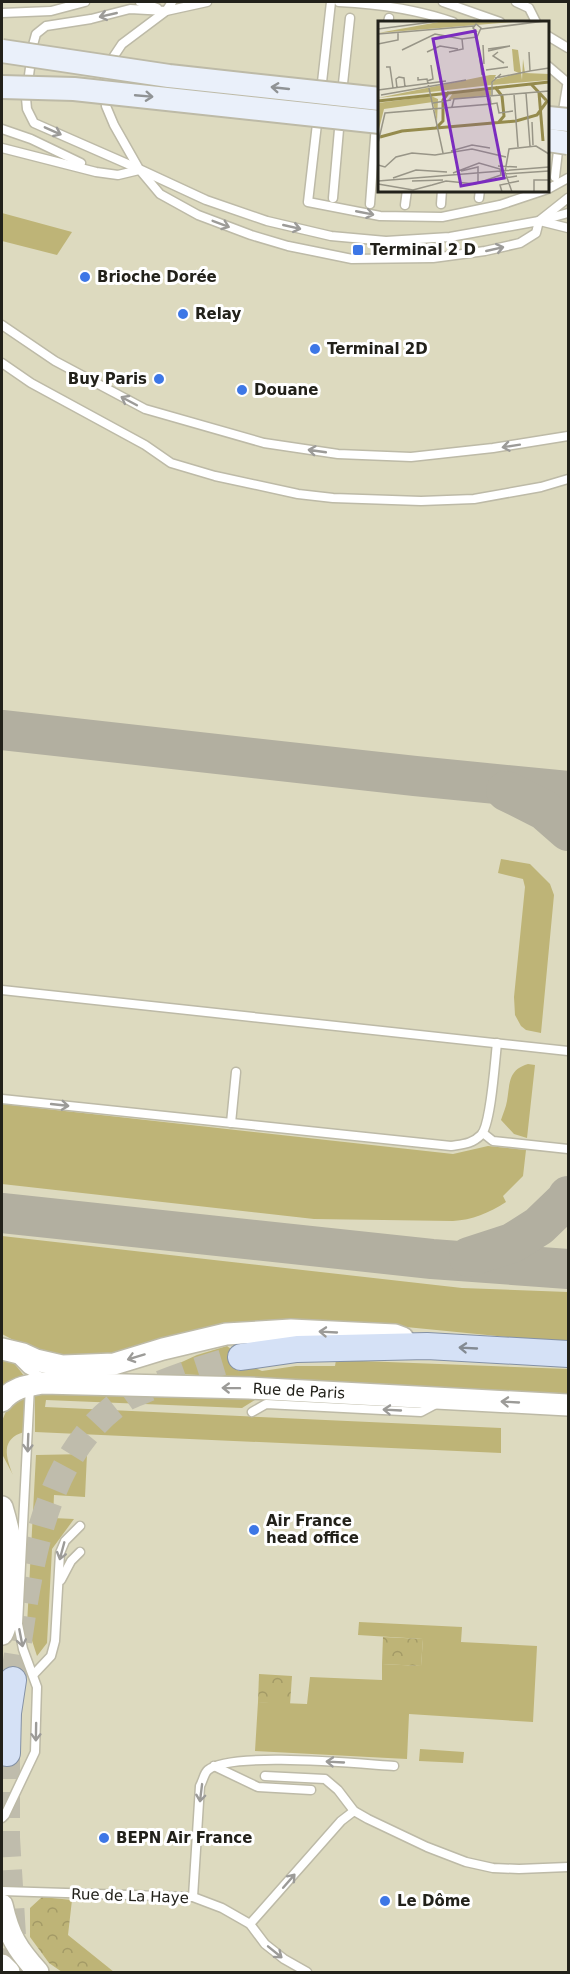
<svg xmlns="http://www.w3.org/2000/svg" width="570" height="1974" viewBox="0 0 570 1974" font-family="'DejaVu Sans',sans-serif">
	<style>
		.built { fill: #dddabf; fill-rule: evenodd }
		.green { fill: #beb477 }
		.forest { fill: url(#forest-crowns) }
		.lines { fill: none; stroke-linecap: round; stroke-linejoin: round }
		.taxiway { stroke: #b2afa0; stroke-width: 40 }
		.primary-tunnel { stroke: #bfbcac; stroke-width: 26; stroke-dasharray: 26 13; stroke-linecap: butt }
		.service-casing { stroke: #bdbaa7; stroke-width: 11 }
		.tertiary-casing { stroke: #bdbaa7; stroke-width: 24 }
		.primary-casing { stroke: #8491a5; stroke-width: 28 }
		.service { stroke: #fff; stroke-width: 8 }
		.tertiary { stroke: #fff; stroke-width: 21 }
		.primary { stroke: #d5e1f6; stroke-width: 26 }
		.secondary-bridge-casing { stroke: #bdbaa7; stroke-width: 26; stroke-linecap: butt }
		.secondary-bridge { stroke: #eaf0fa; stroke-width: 22 }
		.oneway { stroke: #9c9b98 }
		.oneway2 { stroke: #909395 }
		.oneway3 { stroke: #848b93 }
		.poi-dot { fill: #3d77e6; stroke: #fff; stroke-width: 2 }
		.labels { text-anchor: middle; stroke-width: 6; stroke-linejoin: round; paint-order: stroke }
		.poi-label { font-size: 15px; font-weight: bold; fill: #22211a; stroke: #fff; text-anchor: start }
		.street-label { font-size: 15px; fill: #22211a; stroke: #fff }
		.inset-river { fill: none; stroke: #958b4d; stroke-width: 3 }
		.inset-road { fill: none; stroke: #989587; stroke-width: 1.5 }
		.view { fill: #7b2cbf; fill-opacity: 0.15; stroke: #7b2cbf; stroke-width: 3 }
		.inset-edge { fill: none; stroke: #22211a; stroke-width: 3 }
	</style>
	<defs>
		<pattern id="forest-crowns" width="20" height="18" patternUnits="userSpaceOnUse" patternTransform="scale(1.5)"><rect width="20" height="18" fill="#beb477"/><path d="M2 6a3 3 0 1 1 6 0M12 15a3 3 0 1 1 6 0" fill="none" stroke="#a39a66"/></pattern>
	</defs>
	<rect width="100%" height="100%" fill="#e6e3d0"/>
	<path class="built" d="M 2,2 L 568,2 L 568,1972 L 2,1972 ZM 380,22 L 548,22 L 548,190 L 380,190 Z"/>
	<g class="green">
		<path d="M 2,213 L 72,232 L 57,255 L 2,241 Z"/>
		<path d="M 501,859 L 530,864 L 550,884 L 554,895 L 541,1033 L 526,1030 L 521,1026 L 515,1015 L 514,997 L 525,887 L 523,879 L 498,873 Z"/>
		<path d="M 528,1064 L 535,1065 L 527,1138 L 514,1134 L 501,1120 C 503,1114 506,1107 507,1101 C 510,1083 508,1070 528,1064 Z"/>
		<path d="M 2,1104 L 453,1154 L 488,1146 L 526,1150 L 523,1176 L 503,1196 L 506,1202 C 489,1213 472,1220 453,1221 L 314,1219 L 2,1184 Z"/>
		<path d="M 2,1236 L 462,1288 L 568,1292 L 568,1343 L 406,1327 L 279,1323 L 102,1357 L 68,1360 L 30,1349 L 2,1334 Z"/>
		<path d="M 227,1346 L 255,1368 L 262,1371 L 296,1366 L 335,1366 L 336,1360 L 568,1369 L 568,1394 L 158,1373 L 197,1355 Z"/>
		<path d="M 2,1356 L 14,1363 L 25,1377 L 2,1390 Z"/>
		<path d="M 35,1393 L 263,1395 L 242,1408 L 46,1400 L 45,1407 L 501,1428 L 501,1453 L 35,1432 Z"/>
		<path d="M 26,1396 L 24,1432 C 0,1439 6,1457 13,1475 L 2,1454 L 2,1421 L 7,1409 L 15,1402 Z"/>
		<path d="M 87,1454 L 85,1497 L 54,1495 L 53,1518 L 74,1519 L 52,1549 L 47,1643 L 37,1656 L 27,1625 L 36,1455 Z"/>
		<path d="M 359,1622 L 462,1627 L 461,1642 L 537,1646 L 533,1722 L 409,1714 L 407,1759 L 255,1751 L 258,1702 L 307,1704 L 310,1677 L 382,1680 L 382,1664 L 421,1666 L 423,1639 L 358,1635 Z"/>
		<path d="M 420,1749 L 464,1752 L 463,1763 L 419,1761 Z"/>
	</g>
	<g class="forest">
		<path d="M 383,1637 L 423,1639 L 421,1666 L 382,1664 Z"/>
		<path d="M 259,1674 L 292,1676 L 290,1705 L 258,1702 Z"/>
		<path d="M 42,1897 L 72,1900 L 68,1935 L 114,1972 L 62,1972 L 49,1963 L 30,1937 L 30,1908 Z"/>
	</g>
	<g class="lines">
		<g class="taxiway">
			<path d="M 2,730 L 415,776 L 568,791"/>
			<path d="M 506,791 L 544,810 L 568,831"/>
			<path d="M 2,1213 L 432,1259 L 568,1269"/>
			<path d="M 469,1257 L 512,1243 L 539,1226 L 566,1200 L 568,1196"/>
		</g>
		<g class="primary-tunnel">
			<path d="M 13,1680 C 29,1584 36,1459 125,1399 C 132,1394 142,1392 150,1388 C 180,1375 209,1366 241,1357"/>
			<path d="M 7,1753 L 7,1838 L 14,1952 L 19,1972"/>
		</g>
		<g class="service-casing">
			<g id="service">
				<path d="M 140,2 L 157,8"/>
				<path d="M 172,2 L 166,11 L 122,44 L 112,59 L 104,82 L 106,106 L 114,125 L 139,169 L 206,200 L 267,221 L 331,236 L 386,241 L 450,237 L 539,221 L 568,213"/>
				<path d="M 207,2 L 166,11 L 130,9 L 91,19 L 46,26 L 36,34 L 33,45 L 26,98 L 27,109 L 34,123 L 139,169 L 160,194 L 198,215 L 251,235 L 288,246 L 352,259 L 433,258 L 485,251 L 520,243 L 536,233 L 539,221 L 568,198"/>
				<path d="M 339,2 C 378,4 416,9 453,22"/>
				<path d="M 443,2 L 500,22"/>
				<path d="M 516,2 L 529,8 L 536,22"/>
				<path d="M 2,13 L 51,11 L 85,2"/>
				<path d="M 388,22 L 389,18"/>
				<path d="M 548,36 L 568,48"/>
				<path d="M 548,66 L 568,83"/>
				<path d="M 321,91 L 331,2"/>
				<path d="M 342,93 L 350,18"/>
				<path d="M 318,115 L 308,202 L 380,216 L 442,217 L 500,205 L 545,190"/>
				<path d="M 562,117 L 567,86"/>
				<path d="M 2,129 L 31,139 L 81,163"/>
				<path d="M 2,148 L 96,172 L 118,175 L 139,170"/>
				<path d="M 555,177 L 559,142"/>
				<path d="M 548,189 L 568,178"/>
				<path d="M 333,198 L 340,118"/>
				<path d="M 479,198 L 480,190"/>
				<path d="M 370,204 L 376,124"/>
				<path d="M 441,204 L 442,190"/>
				<path d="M 405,205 L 407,190"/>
				<path d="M 540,221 L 568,228"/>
				<path d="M 2,325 L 55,361 L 145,409 L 264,443 L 338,454 L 411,457 L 493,448 L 568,436"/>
				<path d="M 2,363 L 31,383 L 145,445 L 171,463 L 215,476 L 298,494 L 333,498 L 421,501 L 474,499 L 541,487 L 568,479"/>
				<path d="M 2,990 L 568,1051"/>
				<path d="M 2,1099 L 451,1146 C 463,1144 472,1144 481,1135 C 491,1125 495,1060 497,1043"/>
				<path d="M 231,1123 L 236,1072"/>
				<path d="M 483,1133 L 493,1141 L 568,1149"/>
				<path d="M 17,1359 L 27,1369 L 43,1378"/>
				<path d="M 252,1412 L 266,1404 L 421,1412 L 436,1404"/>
				<path d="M 61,1580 L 71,1561 L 80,1552"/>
				<path d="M 34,1674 L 51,1656 L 55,1641 L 60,1553 L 65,1541 L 80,1526"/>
				<path d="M 214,1766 L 258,1787 L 311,1790"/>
				<path d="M 265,1776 L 325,1779 L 338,1790 L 354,1811 L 368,1819 L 427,1847 L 466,1862 L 493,1868 L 519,1869 L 568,1867"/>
				<path d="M 2,1818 L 5,1815 L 35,1752 L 37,1687 L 23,1649 L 18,1624 L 30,1386"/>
				<path d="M 2,1891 L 193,1897 L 222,1908 L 250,1924 L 265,1944 L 284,1959 L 307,1972"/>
				<path d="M 193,1897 L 200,1786 C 203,1781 204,1773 208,1770 C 230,1751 361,1764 394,1766"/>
				<path d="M 250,1924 L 341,1821 L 354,1811"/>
			</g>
		</g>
		<g class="tertiary-casing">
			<g id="tertiary">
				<path d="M 2,1349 L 23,1354 L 36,1360 L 62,1366 L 89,1365 L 114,1364 L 163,1349 L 226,1334 L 291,1330 L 395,1335 L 403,1338"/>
				<path d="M 2,1401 C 13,1388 25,1386 42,1383 L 249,1388 L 568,1405"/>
				<path d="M 2,1507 C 6,1520 10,1535 11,1549 C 12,1568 11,1619 2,1634"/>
				<path d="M 2,1905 C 9,1936 17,1949 38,1972"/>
				<path d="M 2,1965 L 9,1972"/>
			</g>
		</g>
		<g class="primary-casing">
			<g id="primary">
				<path d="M 241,1357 L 297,1349 L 427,1346 L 568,1354"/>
				<path d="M 7,1753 L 8,1713 L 13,1680"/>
			</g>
		</g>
		<use href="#service" class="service"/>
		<use href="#tertiary" class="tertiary"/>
		<use href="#primary" class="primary"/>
		<g class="secondary-bridge-casing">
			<g id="secondary-bridge">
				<path d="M 2,51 L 169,76 L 380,99"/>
				<path d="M 2,87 L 74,89 L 380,122"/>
				<path d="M 548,118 L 568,120"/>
				<path d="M 548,140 L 568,143"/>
			</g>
		</g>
		<use href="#secondary-bridge" class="secondary-bridge"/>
	</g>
	<defs><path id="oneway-shaft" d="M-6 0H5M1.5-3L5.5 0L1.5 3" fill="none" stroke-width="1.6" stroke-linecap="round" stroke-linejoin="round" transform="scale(1.5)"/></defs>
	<g class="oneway">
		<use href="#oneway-shaft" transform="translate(108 15) rotate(167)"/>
		<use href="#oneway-shaft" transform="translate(53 131) rotate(24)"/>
		<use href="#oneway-shaft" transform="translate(365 213) rotate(11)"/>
		<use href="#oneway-shaft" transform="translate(221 224) rotate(21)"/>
		<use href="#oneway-shaft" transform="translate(292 227) rotate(13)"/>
		<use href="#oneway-shaft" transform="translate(495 249) rotate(-13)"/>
		<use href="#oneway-shaft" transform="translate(129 401) rotate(-152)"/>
		<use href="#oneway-shaft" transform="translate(511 446) rotate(171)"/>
		<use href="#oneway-shaft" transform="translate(317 451) rotate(-172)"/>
		<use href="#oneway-shaft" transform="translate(60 1105) rotate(6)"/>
		<use href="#oneway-shaft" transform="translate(328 1332) rotate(-177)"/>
		<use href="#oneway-shaft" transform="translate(136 1357) rotate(163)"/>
		<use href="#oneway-shaft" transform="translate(231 1388) rotate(-179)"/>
		<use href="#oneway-shaft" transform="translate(510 1402) rotate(-177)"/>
		<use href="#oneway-shaft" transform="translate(392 1410) rotate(-177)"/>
		<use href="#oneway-shaft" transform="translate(28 1443) rotate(92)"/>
		<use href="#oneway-shaft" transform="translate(62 1551) rotate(105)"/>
		<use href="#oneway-shaft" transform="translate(21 1638) rotate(79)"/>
		<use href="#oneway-shaft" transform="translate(36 1732) rotate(91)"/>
		<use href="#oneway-shaft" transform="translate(335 1762) rotate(-177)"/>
		<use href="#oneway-shaft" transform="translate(201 1793) rotate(97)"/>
		<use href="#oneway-shaft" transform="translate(289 1881) rotate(-49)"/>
		<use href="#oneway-shaft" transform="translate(275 1952) rotate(39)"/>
	</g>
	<g class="oneway2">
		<use href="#oneway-shaft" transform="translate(280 88) rotate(-174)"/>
		<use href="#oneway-shaft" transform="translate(144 96) rotate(5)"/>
	</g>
	<use class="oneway3" href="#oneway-shaft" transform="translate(468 1348) rotate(-177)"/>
	<g class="poi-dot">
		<rect x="352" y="244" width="12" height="12" rx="3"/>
		<circle cx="85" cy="277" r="6"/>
		<circle cx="183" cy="314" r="6"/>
		<circle cx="315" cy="349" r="6"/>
		<circle cx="159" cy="379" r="6"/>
		<circle cx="242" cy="390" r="6"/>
		<circle cx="254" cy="1530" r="6"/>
		<circle cx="104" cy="1838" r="6"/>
		<circle cx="385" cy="1901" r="6"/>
	</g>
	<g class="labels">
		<g class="poi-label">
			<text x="370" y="255">Terminal 2 D</text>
			<text x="97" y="282">Brioche Dorée</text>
			<text x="195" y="319">Relay</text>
			<text x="327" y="354">Terminal 2D</text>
			<text x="147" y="384" text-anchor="end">Buy Paris</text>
			<text x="254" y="395">Douane</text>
			<text x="266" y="1526">Air France<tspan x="266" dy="17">head office</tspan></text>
			<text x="116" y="1843">BEPN Air France</text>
			<text x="397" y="1906">Le Dôme</text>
		</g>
		<g class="street-label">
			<text transform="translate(299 1391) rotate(3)" y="5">Rue de Paris</text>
			<text transform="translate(130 1896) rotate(2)" y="5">Rue de La Haye</text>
		</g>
	</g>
	<g transform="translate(378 21)">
		<rect width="171" height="171" fill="#e6e3d0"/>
		<path d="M 66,0 L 135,0 L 135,1 L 0,12 ZM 134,28 L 140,29 L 144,59 L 145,38 L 147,52 L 171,53 L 171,59 L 114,64 L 116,59 L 141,52 L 136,50 ZM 112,54 L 118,54 L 113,64 L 0,77 ZM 113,69 L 113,74 L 70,79 L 75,72 ZM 53,75 L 60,78 L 59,101 L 55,81 L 6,88 L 0,112 L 0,82 Z" fill="#beb477"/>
		<path class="inset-river" d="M 153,63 L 168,79M 117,66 L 124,75 L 126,95 L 120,102M 161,72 L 165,120M 0,80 L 171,61M 58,107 L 65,100 L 65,79 L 71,71M 2,116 L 24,110 L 138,100 L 159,94 L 170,79"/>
		<path class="inset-road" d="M 0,8 L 62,0M 103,8 L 167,0M 99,11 L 95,7 L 98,3 L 103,7 L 99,16 L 104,54M 0,13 L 96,5M 0,23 L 20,19 L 20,12M 105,24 L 106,43M 110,28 L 132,25 L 110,30M 24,29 L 57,13 L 84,18 L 99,16M 49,31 L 62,25 L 80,28M 71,31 L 85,28 L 84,18M 120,31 L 115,35 L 126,42M 151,31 L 152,50 L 171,47M 8,46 L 12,46 L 15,67M 108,49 L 130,46M 40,56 L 40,59 L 49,58 L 65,132M 117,57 L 152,50M 49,60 L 55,58 L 53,44M 19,67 L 18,58 L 21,56 L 26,57 L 27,66M 0,69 L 68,60M 148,72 L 152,125M 136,73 L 140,126M 3,74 L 88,59M 114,74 L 114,61 L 123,53M 55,82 L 73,79M 113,83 L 119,82 L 121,92 L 135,90M 74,86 L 76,78 L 171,70M 154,101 L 155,124M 0,122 L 7,92 L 113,83 L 112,75M 73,130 L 94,124 L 112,127M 0,144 L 7,146 L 18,136 L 34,132 L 57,134 L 94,128 L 128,136M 120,145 L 139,146M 83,150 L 100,146 L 100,161M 126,153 L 171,150M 15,157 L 38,149 L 69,151M 120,158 L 139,155M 0,160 L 171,146M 34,160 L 65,159M 0,163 L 35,169 L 54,164M 54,164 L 68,160 L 97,163 L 123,154 L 122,148 L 101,142 L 75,152M 124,171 L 122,164 L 141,160M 134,171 L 127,151 L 131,128 L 158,125 L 171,133M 156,171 L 156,159 L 171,159"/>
		<path class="view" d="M 97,10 L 126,157 L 83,165 L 55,18 Z"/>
		<rect width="171" height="171" class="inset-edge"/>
	</g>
	<rect width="570" height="1974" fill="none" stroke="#22211a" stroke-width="6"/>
</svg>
